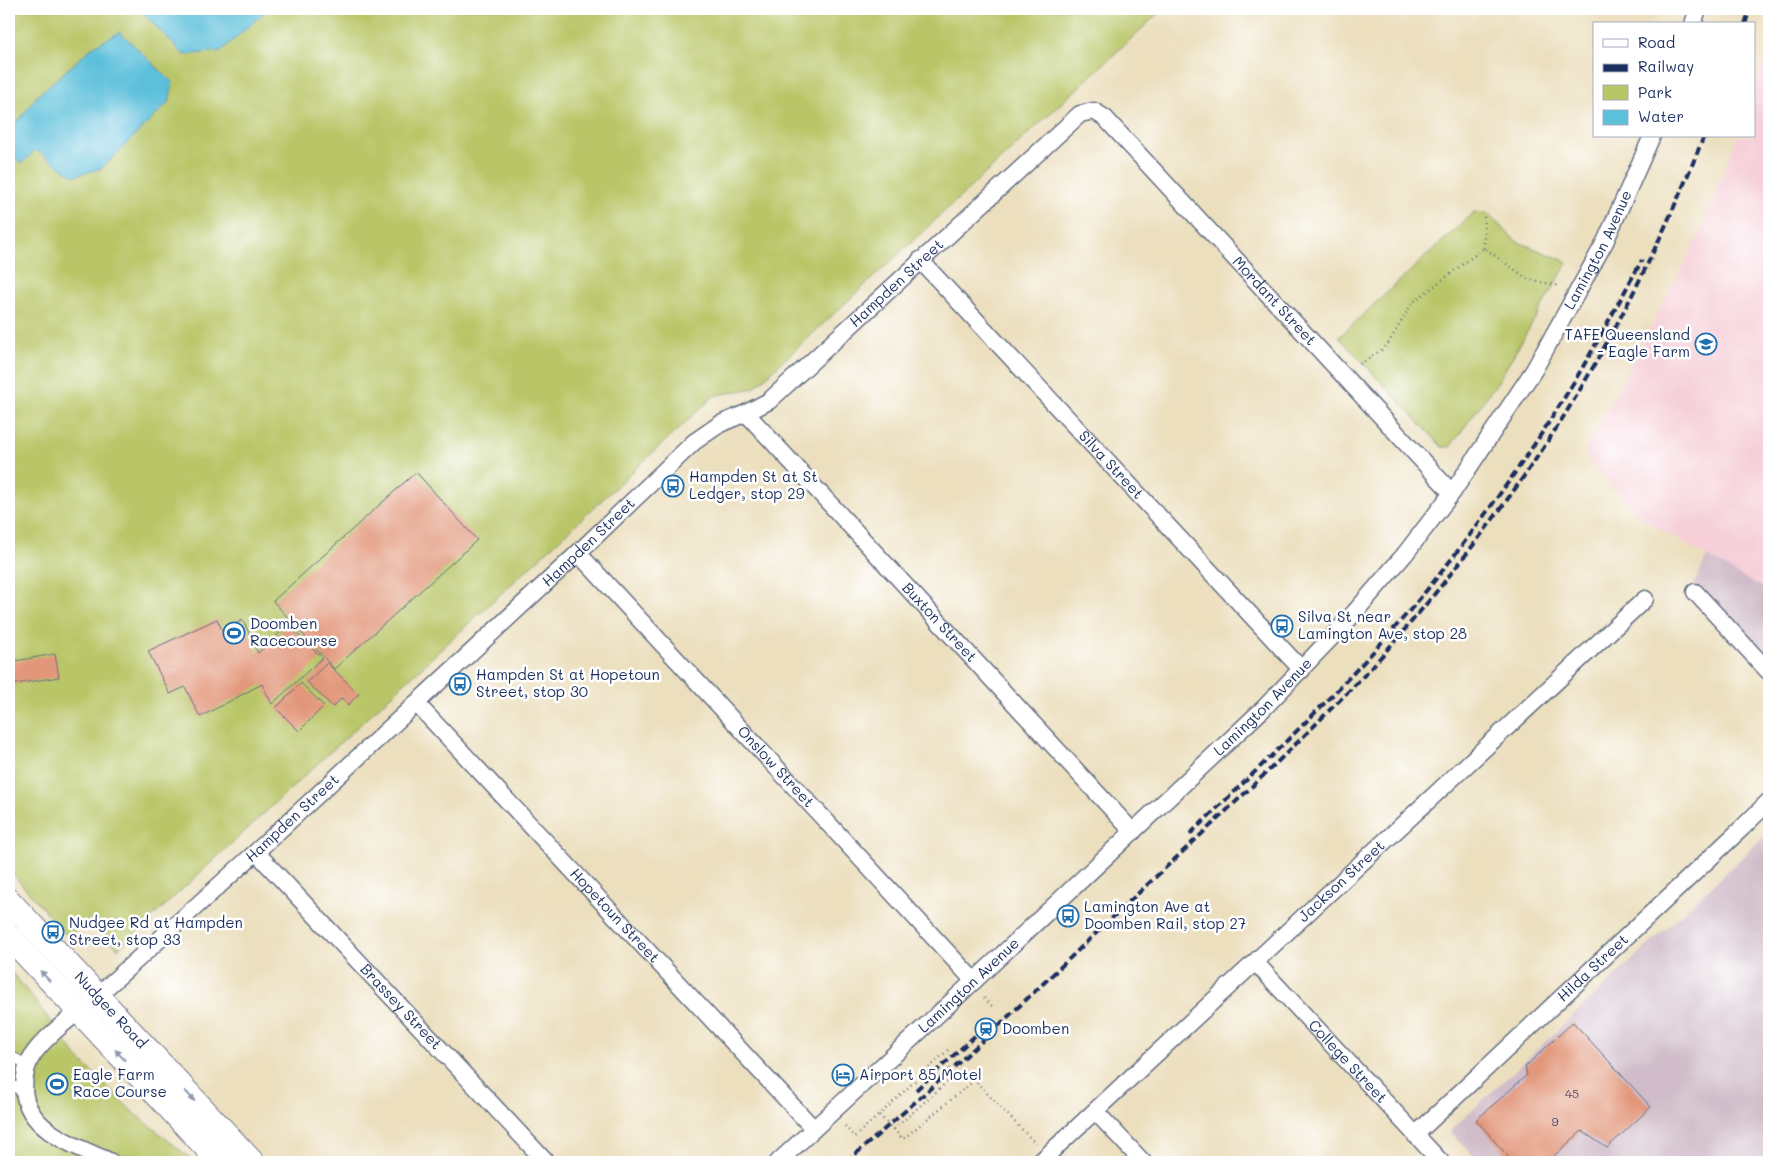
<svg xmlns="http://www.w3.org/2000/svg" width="1778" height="1171" viewBox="0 0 1778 1171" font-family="Mali,sans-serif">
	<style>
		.built { fill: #f6cfd8 }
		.industrial { fill: #d1bdca }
		.green { fill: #b9c668; stroke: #6a7a63 }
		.water { fill: #5dc0db; stroke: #3c789c }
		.building { fill: #e2977a }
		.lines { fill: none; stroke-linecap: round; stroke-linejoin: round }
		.lane-casing { stroke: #646d80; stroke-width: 11 }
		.street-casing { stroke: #646d80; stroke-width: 19 }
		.secondary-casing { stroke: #646d80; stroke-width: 26 }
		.path { stroke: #646d80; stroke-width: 2.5; stroke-dasharray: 1 4; stroke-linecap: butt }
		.lane { stroke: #fff; stroke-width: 9 }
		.street { stroke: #fff; stroke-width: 16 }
		.secondary { stroke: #fff; stroke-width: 24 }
		.rail { stroke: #1b2f5e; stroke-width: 4; stroke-dasharray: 8 4; stroke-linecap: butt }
		.path-bridge { stroke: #646d80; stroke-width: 2.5; stroke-dasharray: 1 4; stroke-linecap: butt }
		.oneway { fill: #8d97ae }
		.labels { text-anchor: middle; stroke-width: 5; stroke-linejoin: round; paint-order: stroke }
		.number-label { font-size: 12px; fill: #4d4965 }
		.street-label { font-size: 15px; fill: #1b2f5e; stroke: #fff }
		.poi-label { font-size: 15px; fill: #1b2f5e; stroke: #fff; text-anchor: start }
	</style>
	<rect width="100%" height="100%" fill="#fff"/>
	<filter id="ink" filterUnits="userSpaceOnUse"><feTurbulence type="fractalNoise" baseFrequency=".02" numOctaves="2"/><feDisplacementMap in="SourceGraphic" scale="10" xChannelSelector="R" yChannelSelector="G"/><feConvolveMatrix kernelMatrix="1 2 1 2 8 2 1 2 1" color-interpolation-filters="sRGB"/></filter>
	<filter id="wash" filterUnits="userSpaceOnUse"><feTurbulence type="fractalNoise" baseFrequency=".0096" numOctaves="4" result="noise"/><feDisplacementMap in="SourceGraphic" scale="20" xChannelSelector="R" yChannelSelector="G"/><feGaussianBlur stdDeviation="1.12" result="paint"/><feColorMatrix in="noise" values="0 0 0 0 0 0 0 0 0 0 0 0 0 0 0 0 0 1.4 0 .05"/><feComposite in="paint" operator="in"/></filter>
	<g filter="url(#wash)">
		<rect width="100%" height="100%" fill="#ecdfbe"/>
		<path class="built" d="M 1769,50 L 1769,590 L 1742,577 L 1644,520 L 1584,454 L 1700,233 L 1737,136 L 1754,136 L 1754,90 Z"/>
		<g class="industrial">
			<path d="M 1707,556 L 1742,577 L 1769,590 L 1769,662 L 1694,584 Z"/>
			<path d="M 1769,832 L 1769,1162 L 1479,1162 L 1450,1131 Z"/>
		</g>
		<g class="green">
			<path d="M 9,9 L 1163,9 L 754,388 L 714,396 L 118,949 L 90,918 L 68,937 L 9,870 Z"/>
			<path d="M 1474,212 L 1487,213 L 1516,241 L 1568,262 L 1499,380 L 1450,447 L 1442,447 L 1339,337 Z"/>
			<path d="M 9,969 L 37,1003 L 77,1057 L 132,1111 L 195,1162 L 9,1162 Z"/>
		</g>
		<g class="water">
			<path d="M 143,9 L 268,9 L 221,51 L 184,55 L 141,11 Z"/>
			<path d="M 120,32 L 173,83 L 169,102 L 102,168 L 74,176 L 36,150 L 21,164 L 9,150 L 9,125 L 20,119 L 37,96 L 94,46 Z"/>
		</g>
		<g id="blocks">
			<g class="building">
				<path d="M 416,472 L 477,540 L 334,669 L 273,601 Z"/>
				<path d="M 217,619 L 222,630 L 243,620 L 258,653 L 288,625 L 322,658 L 272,704 L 262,684 L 200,717 L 185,687 L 170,694 L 148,651 Z"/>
				<path d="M 55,654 L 59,677 L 9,685 L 9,662 Z"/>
				<path d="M 327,663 L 359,694 L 348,705 L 342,698 L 333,707 L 307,682 Z"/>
				<path d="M 301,683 L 324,706 L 299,731 L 276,708 Z"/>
				<path d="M 1573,1022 L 1651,1107 L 1607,1148 L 1582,1131 L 1547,1162 L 1513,1162 L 1476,1120 L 1527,1075 L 1525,1067 Z"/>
			</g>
		</g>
	</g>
	<g filter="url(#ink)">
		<use href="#blocks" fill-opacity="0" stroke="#646d80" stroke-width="1"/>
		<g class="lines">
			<g class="lane-casing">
				<g id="lane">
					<path d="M 9,1055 L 28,1065"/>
					<path d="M 9,1083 L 25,1094"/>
				</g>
			</g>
			<g class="street-casing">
				<g id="street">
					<path d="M 1693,24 L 1698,9"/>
					<path id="s1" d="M 920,260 L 1302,670"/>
					<path id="s2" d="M 746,413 L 1133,832"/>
					<path id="s3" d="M 578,553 L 974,981"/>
					<path d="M 1695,592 L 1769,672"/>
					<path id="s4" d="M 416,703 L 814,1129"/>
					<path id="s5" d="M 256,852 L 546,1162"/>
					<path id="s6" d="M 1255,962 L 1441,1162"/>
					<path id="s7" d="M 97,996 L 256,852 L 578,553 L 694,442 L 720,424 L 746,413 L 769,401 L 1080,114 L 1094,111 L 1105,118 L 1452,493"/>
					<path d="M 79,1011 C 63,1024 46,1037 34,1053 C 26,1064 24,1077 24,1090 C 27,1132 79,1147 111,1162"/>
					<path d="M 1095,1111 L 1143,1162"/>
					<path id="s8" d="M 1415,1135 L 1742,828 L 1769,801"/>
					<path id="s9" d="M 778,1162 L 974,981 L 1264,708 L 1348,620 L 1405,554 L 1452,493 L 1534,370 L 1605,242 L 1652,136"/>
					<path id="s10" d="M 1040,1162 L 1645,599"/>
				</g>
			</g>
			<g class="secondary-casing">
				<g id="secondary">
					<path id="s11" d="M 9,901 L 252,1162"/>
					<path d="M 9,936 L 220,1162"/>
				</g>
			</g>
			<g class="path">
				<path d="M 1484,248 L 1484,214"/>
				<path d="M 1360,364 L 1383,349 L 1388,344 L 1412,303 L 1484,248 L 1528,279 L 1560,286"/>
				<path d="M 984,998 L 992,1006"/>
				<path d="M 980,1086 L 1036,1144"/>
				<path d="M 845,1126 L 854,1137 L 879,1115"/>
				<path d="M 894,1129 L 965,1066"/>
			</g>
			<use href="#lane" class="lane"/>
			<use href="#street" class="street"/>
			<use href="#secondary" class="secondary"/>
			<g class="rail">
				<path d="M 1745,24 L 1750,9"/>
				<path d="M 1190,834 C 1282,746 1375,659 1453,557 C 1499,497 1543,435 1581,370 C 1602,334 1622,296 1642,260"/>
				<path d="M 916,1090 L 978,1033"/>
				<path d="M 846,1162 C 944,1080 1038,988 1131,900 C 1194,841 1257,783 1318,722 C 1335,704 1354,687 1370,669 C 1434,598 1493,523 1546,444 C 1609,348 1661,243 1704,136"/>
			</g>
			<path class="path-bridge" d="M 948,1050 L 879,1115 L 903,1139 L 975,1080 L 980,1086"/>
		</g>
		<defs><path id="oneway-solid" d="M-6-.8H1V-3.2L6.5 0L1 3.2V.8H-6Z" transform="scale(1.25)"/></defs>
		<g class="oneway">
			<use href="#oneway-solid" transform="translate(45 976) rotate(-133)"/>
			<use href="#oneway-solid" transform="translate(120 1055) rotate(-133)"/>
			<use href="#oneway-solid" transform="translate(190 1096) rotate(47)"/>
		</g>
	</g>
	<defs>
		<g id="university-ring" transform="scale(1.125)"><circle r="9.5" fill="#fff" stroke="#1f6fb2" stroke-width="1.5"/><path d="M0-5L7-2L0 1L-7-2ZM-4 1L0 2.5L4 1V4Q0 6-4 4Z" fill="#1f6fb2"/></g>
		<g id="bus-ring" transform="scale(1.125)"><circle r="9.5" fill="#fff" stroke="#1f6fb2" stroke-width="1.5"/><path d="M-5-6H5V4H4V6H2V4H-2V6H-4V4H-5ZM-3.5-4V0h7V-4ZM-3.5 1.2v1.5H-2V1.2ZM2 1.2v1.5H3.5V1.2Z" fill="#1f6fb2"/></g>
		<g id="stadium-ring" transform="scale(1.125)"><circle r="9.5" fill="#fff" stroke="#1f6fb2" stroke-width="1.5"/><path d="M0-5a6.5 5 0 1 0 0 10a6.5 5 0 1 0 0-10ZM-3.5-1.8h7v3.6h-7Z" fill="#1f6fb2"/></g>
		<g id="station-ring" transform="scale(1.125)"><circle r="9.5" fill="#fff" stroke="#1f6fb2" stroke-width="1.5"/><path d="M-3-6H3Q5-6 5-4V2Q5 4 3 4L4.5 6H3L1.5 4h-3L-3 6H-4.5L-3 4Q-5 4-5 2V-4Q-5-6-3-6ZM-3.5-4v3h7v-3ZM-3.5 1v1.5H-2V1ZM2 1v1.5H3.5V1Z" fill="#1f6fb2"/></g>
		<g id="hotel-ring" transform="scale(1.125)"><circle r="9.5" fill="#fff" stroke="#1f6fb2" stroke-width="1.5"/><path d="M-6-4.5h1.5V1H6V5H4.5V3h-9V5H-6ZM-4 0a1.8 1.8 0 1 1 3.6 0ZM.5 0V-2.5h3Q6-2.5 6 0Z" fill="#1f6fb2"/></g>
	</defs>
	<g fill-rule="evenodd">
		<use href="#university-ring" x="1706" y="344"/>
		<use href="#bus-ring" x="673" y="486"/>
		<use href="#bus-ring" x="1282" y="626"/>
		<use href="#stadium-ring" x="234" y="633"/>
		<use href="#bus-ring" x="460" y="684"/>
		<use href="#bus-ring" x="1068" y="916"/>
		<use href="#bus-ring" x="53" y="932"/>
		<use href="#station-ring" x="986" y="1029"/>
		<use href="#hotel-ring" x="843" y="1075"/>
		<use href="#stadium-ring" x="57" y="1084"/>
	</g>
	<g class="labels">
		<g class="number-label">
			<text x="1572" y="1098">45</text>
			<text x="1555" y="1126">9</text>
		</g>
		<g class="street-label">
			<text dy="5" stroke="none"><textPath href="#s9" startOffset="1235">Lamington Avenue</textPath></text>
			<text dy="5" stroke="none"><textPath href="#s7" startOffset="1074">Hampden Street</textPath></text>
			<text dy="5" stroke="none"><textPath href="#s7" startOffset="1600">Mordant Street</textPath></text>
			<text dy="5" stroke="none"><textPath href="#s1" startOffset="280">Silva Street</textPath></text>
			<text dy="5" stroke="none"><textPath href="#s7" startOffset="669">Hampden Street</textPath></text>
			<text dy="5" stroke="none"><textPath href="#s2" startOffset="285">Buxton Street</textPath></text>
			<text dy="5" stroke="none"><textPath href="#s9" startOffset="665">Lamington Avenue</textPath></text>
			<text dy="5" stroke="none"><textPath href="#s3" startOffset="291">Onslow Street</textPath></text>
			<text dy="5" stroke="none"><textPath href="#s7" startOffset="264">Hampden Street</textPath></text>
			<text dy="5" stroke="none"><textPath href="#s10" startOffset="412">Jackson Street</textPath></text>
			<text dy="5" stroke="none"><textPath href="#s4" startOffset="291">Hopetoun Street</textPath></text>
			<text dy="5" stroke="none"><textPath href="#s8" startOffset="244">Hilda Street</textPath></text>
			<text dy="5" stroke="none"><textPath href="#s9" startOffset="260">Lamington Avenue</textPath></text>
			<text dy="5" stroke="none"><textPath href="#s5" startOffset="212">Brassey Street</textPath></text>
			<text dy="5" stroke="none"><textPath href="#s11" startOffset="149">Nudgee Road</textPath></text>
			<text dy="5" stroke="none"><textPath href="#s6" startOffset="136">College Street</textPath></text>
		</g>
		<g class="poi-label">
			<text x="1690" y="340" text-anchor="end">TAFE Queensland<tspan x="1690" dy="17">- Eagle Farm</tspan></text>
			<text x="689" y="482">Hampden St at St<tspan x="689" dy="17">Ledger, stop 29</tspan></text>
			<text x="1298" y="622">Silva St near<tspan x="1298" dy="17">Lamington Ave, stop 28</tspan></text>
			<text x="250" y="629">Doomben<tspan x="250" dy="17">Racecourse</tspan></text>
			<text x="476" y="680">Hampden St at Hopetoun<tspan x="476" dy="17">Street, stop 30</tspan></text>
			<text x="1084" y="912">Lamington Ave at<tspan x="1084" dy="17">Doomben Rail, stop 27</tspan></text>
			<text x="69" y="928">Nudgee Rd at Hampden<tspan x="69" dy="17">Street, stop 33</tspan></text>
			<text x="1002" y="1034">Doomben</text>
			<text x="73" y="1080">Eagle Farm<tspan x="73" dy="17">Race Course</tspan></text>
			<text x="859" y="1080">Airport 85 Motel</text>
		</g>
	</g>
	<rect width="1778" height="1171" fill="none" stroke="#fff" stroke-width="30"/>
	<rect x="1593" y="22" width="162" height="115" fill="#ffffff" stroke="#a4acbf"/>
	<rect x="1603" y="39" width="25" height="8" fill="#ffffff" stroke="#a4acbf"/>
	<text x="1638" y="48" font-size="15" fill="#1b2f5e">Road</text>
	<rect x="1603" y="64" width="25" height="8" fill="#1b2f5e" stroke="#a4acbf"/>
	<text x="1638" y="72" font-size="15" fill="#1b2f5e">Railway</text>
	<rect x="1603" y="85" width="25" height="15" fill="#b9c668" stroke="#a4acbf"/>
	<text x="1638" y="98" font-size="15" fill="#1b2f5e">Park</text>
	<rect x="1603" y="110" width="25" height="15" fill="#5dc0db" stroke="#a4acbf"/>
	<text x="1638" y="122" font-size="15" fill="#1b2f5e">Water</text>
</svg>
